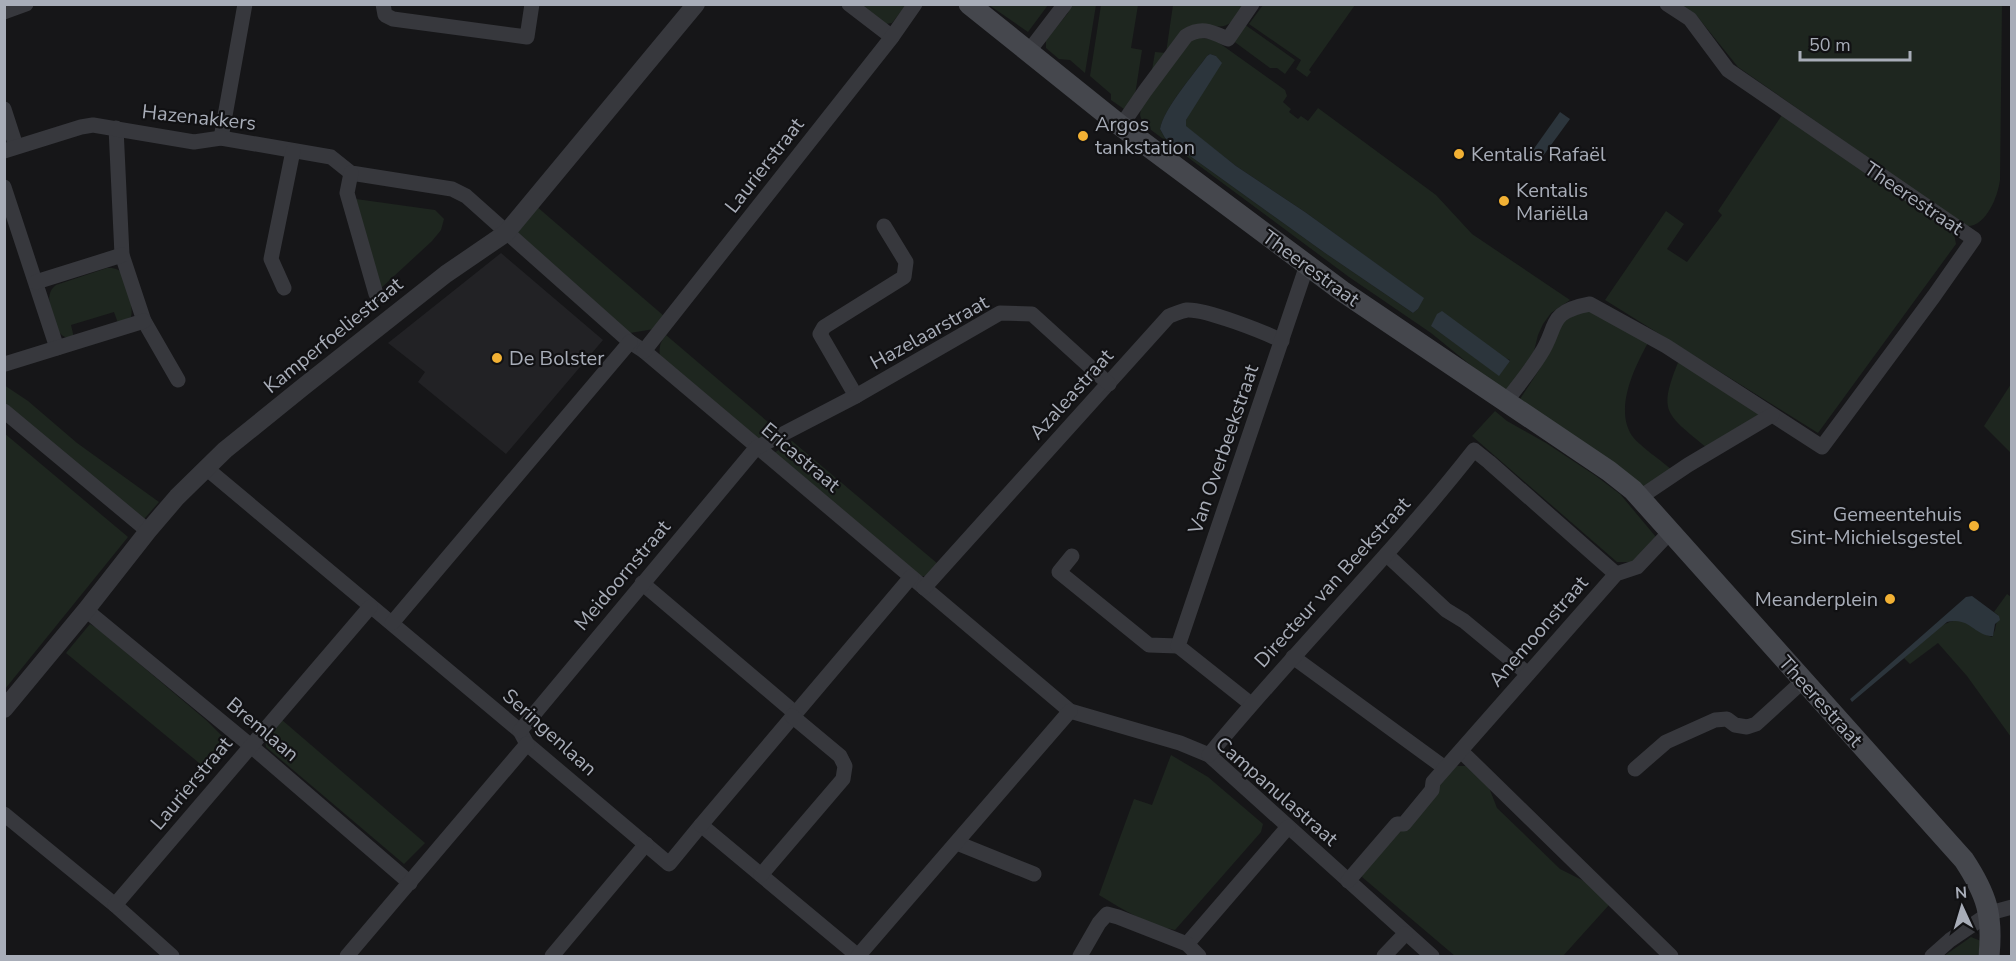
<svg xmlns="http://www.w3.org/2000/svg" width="2016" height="961" viewBox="0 0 2016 961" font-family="'Nunito Sans',sans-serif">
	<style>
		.built { fill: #222225 }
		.green { fill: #1e261f; fill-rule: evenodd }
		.water { fill: #2c353c }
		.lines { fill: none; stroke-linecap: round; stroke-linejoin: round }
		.minor { stroke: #37383d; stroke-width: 15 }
		.tertiary { stroke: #37383d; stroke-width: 18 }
		.secondary { stroke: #45474d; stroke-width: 21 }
		.poi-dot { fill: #f2b134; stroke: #111113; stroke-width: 2 }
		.labels { text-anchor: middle; stroke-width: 4.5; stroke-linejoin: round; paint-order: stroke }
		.street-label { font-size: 20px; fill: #a8adb8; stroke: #111113 }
		.poi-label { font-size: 20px; fill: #a8adb8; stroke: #111113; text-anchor: start }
	</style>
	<rect width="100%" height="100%" fill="#161618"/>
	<path class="built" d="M 501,253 L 603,340 L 506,454 L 418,382 L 425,372 L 388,343 Z"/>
	<g class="green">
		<path d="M 859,5 L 906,5 L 892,23 L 886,24 Z"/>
		<path d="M 989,5 L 1048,5 L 1028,32 Z"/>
		<path d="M 1070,5 L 1096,5 L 1085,73 L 1070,60 L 1059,59 L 1046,48 L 1046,40 L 1068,13 Z"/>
		<path d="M 1101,5 L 1138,5 L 1131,48 L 1142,50 L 1135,95 L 1124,109 L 1111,100 L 1111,94 L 1090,76 Z"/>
		<path d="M 1173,5 L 1244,5 C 1231,23 1230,30 1206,25 L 1152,70 L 1155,52 L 1166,53 Z"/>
		<path d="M 1263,5 L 1263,4 L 1355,5 L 1309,70 L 1311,72 L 1307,77 L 1296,69 L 1301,60 L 1249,24 Z"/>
		<path d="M 1680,5 L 2002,5 L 2000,180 C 1998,196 1986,228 1966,226 L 1738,67 L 1696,15 Z"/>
		<path d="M 1244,24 L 1295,60 L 1285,74 L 1277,68 L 1270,68 L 1232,40 Z"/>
		<path d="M 1195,37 L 1215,40 L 1285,90 L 1287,96 L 1283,102 L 1291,109 L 1289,112 L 1298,119 L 1301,116 L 1308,121 L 1318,108 L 1436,195 L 1472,234 L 1570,300 L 1551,313 L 1543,324 L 1538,335 L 1534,351 L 1509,392 L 1479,372 L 1431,333 L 1349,277 L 1143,124 L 1140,115 L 1141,108 L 1190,39 ZM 1210,54 L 1216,56 L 1186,120 L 1186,127 L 1236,166 L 1305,212 L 1423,298 L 1418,309 L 1413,313 L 1325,253 L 1165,138 L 1160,129 C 1165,107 1193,75 1207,56 ZM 1431,326 L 1510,360 L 1510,361 L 1499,375 Z"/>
		<path d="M 1782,115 L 1954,234 L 1956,244 L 1818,433 L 1605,300 L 1666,211 L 1684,224 L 1667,249 L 1687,262 L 1722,215 L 1718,211 Z"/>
		<path d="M 356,199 L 435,210 L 444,219 L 441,230 L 432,241 L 380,289 Z"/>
		<path d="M 536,206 L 664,316 L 654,329 L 630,333 L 513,234 Z"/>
		<path d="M 107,268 C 113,268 118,268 121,273 C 127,281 134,309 131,317 L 118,323 L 114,312 L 71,325 L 74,338 C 67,338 64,338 59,332 C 55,318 41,296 56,285 Z"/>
		<path d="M 1585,309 L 1649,341 C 1635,366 1613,410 1633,437 C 1641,447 1662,461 1672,470 L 1645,489 L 1520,399 L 1539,370 L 1561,323 Z"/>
		<path d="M 666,335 L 775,428 L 758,441 L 660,359 C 659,349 659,343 666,335 Z"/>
		<path d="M 1679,360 L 1765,415 L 1706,447 C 1665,413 1658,412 1679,360 Z"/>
		<path d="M 2011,384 L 2011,453 L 1984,426 Z"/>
		<path d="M 4,385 L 28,401 L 77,443 L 159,502 L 138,526 L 5,413 Z"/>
		<path d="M 1495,411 L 1507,421 L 1546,443 L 1596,476 L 1620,494 L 1656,537 L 1633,562 L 1617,562 L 1472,436 Z"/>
		<path d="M 4,433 L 128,537 L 5,689 L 4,689 Z"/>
		<path d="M 792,441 L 938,564 L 925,576 L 918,576 L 774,453 Z"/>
		<path d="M 2007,594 L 2011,597 L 2011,737 L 1967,676 L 1938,643 L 1910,664 L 1904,658 C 1918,645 1943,616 1963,621 C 1974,623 1980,634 1992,637 L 1995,630 L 1998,615 L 1994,612 Z"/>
		<path d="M 90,624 L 97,628 L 206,720 L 228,742 L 226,752 L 210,772 L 66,653 Z"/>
		<path d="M 282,720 L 425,843 L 404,864 L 266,747 L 265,740 Z"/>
		<path d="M 1171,755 L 1208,777 L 1263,824 L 1261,832 L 1175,930 C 1148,925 1122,909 1099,895 L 1134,799 L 1152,805 Z"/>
		<path d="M 1457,766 L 1466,766 L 1488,785 L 1497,808 L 1522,832 L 1560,869 L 1586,882 L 1609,905 L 1563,956 L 1455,956 L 1362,877 L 1364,868 L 1440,781 Z"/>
		<path d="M 1971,937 L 1981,941 L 1978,956 L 1944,956 Z"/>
	</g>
	<g class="water">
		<path d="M 1210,54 L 1216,56 L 1222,63 L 1186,120 L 1186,126 L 1236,166 L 1305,212 L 1424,298 L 1418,309 L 1413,313 L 1325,253 L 1165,138 L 1160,129 C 1164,108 1194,74 1207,56 Z"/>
		<path d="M 1560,112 L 1570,119 L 1543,156 L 1533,150 Z"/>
		<path d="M 1442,311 L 1510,361 L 1499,376 L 1431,326 L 1437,314 Z"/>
		<path d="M 1972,596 L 1999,616 L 2000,620 L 1995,624 L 1993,636 C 1974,636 1970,616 1947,622 L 1852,702 L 1850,699 L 1966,597 Z"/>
	</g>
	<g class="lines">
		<g class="minor">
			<path d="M 383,4 L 385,15 L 393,19 L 527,37 L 532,4"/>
			<path d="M 849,4 L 892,37"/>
			<path d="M 4,12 L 26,4"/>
			<path d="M 1029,51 L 1065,4"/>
			<path d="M 4,109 L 16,146"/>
			<path d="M 1121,126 L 1145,91 L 1186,36 C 1202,26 1212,32 1228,39 L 1252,4"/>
			<path d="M 116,128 L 122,255 L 144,321 L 178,380"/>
			<path d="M 221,138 L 245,4"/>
			<path d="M 4,151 L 81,127 L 93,125 L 194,142 L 221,138 L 331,157 L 351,173 L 452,189 L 466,196 L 630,342 L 644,351 L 1070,711 L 1180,743 L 1209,755 L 1432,956"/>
			<path d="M 351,173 L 347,193 L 376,294"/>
			<path d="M 4,187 L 57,348"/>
			<path d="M 36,282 L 122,255"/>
			<path d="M 284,288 L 271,259 L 293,151"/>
			<path d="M 644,351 L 892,37 L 915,4"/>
			<path d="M 5,364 L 144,321"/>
			<path d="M 856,396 L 820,334 L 824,327 L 904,277 L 906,262 L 884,226"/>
			<path d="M 1506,401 C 1518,386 1530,371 1540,355 C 1559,327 1546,312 1590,304 L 1666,346 L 1822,447 L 1934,296 L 1974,239 L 1728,70 L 1690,19 L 1667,4"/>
			<path d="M 4,411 L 148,531"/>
			<path d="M 206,468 L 520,731 L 527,744 L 669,864 L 701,825 L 858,956"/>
			<path d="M 1639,498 L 1688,465 L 1772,415"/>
			<path d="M 1387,555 L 1446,610 L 1464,621 L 1528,674"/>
			<path d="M 1072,556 L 1059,572 L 1149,645 L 1178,646"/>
			<path d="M 642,583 L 795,713"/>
			<path d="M 924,588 L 1169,316 C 1175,314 1181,311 1187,310 C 1206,309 1264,332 1282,341"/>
			<path d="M 86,610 L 251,746 L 410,883"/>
			<path d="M 392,623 L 630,342"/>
			<path d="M 1293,657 L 1445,768"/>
			<path d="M 1251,704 L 1178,646 L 1307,265"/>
			<path d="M 520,731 L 756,448 L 856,396 L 1000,313 L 1032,314 L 1109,384"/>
			<path d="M 1461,751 L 1671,956"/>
			<path d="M 1209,755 C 1294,651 1391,556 1474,450 L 1489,462 L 1616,574"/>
			<path d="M 1635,769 L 1666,742 L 1715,720 L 1727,719 L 1735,725 L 1747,727 L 1756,724 L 1803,681"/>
			<path d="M 4,814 L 115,905 L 172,956"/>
			<path d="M 701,825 L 911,577"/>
			<path d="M 957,843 L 1034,874"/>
			<path d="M 761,875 L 843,779 L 845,766 L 840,756 L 792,716"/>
			<path d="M 1348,881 L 1397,824 L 1404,824 L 1432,790 L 1433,782 L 1616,574 L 1637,567 L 1670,532"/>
			<path d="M 115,905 L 370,607"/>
			<path d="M 1187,944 L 1288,827"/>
			<path d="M 347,956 L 527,744"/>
			<path d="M 552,956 L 646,844"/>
			<path d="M 858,956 L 1070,711"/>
			<path d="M 1080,956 L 1099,923 L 1107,914 L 1118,917 L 1187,944 L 1199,956"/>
			<path d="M 1384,956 L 1405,934"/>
			<path d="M 1932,956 L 1950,940 L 1990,913 L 2012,907"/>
		</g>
		<path class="tertiary" d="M 4,709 L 86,610 L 148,531 L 177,497 L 225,450 L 303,387 L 446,274 L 506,233 L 696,4"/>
		<path class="secondary" d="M 969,4 L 1121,126 L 1342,291 L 1609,471 L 1633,490 L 1964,860 C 1987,895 1993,915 1989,956"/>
	</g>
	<g class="poi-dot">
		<circle cx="1083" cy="136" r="6"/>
		<circle cx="1459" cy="154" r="6"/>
		<circle cx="1504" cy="201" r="6"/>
		<circle cx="497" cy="358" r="6"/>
		<circle cx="1974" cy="526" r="6"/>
		<circle cx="1890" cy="599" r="6"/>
	</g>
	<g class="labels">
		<g class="street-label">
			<text transform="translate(199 117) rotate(6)" y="7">Hazenakkers</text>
			<text transform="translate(764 165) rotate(-52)" y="7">Laurierstraat</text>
			<text transform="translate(1914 198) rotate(34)" y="7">Theerestraat</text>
			<text transform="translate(1311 268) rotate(36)" y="7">Theerestraat</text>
			<text transform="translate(929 332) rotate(-29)" y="7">Hazelaarstraat</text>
			<text transform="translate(333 335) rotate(-39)" y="7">Kamperfoeliestraat</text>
			<text transform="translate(1071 394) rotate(-48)" y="7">Azaleastraat</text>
			<text transform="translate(1223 449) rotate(-71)" y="7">Van Overbeekstraat</text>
			<text transform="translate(801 457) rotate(40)" y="7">Ericastraat</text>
			<text transform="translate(622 575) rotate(-50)" y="7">Meidoornstraat</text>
			<text transform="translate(1332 582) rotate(-48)" y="7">Directeur van Beekstraat</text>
			<text transform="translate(1538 631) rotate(-49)" y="7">Anemoonstraat</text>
			<text transform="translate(1821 701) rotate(48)" y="7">Theerestraat</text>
			<text transform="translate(263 729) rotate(40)" y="7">Bremlaan</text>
			<text transform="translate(550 732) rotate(42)" y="7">Seringenlaan</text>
			<text transform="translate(191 783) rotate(-50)" y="7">Laurierstraat</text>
			<text transform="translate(1277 791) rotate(41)" y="7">Campanulastraat</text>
		</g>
		<g class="poi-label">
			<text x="1095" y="131">Argos<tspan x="1095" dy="23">tankstation</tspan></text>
			<text x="1471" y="161">Kentalis Rafaël</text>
			<text x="1516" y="197">Kentalis<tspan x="1516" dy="23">Mariëlla</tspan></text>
			<text x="509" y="365">De Bolster</text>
			<text x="1962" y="521" text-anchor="end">Gemeentehuis<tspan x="1962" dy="23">Sint-Michielsgestel</tspan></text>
			<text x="1878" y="606" text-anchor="end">Meanderplein</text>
		</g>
	</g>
	<rect width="2016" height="961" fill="none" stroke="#a8adb8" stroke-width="12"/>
	<g transform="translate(1962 907) rotate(356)" stroke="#111113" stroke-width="4.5" paint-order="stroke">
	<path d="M0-4.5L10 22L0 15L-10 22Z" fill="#a8adb8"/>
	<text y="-9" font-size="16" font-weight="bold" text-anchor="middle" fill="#a8adb8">N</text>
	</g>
	<path d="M1800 51v9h110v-9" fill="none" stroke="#a8adb8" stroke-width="3"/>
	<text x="1809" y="51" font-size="18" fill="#a8adb8" stroke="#111113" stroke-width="4.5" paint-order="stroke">50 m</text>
</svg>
